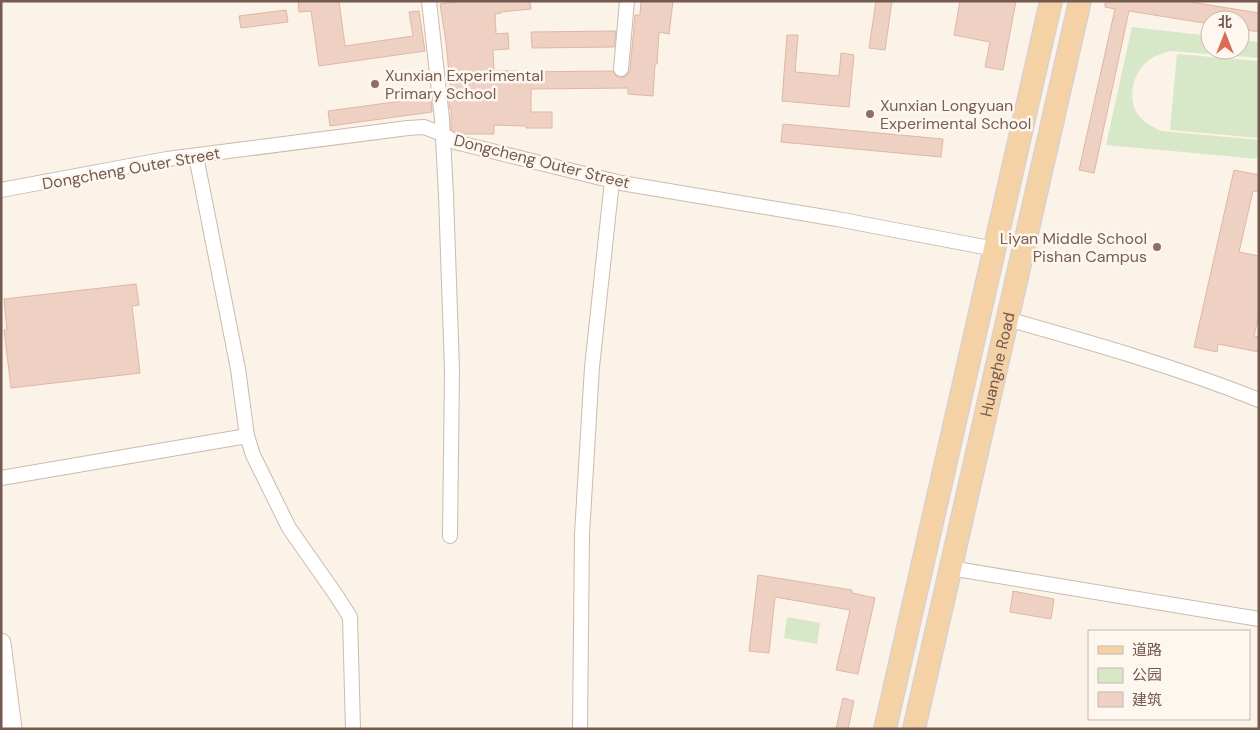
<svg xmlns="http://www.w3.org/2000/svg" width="1260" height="730" viewBox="0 0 1260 730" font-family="'DM Sans','Noto Sans SC',sans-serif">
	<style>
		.green { fill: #d7e8c8 }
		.building { fill: #eed1c2; stroke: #e0b7a4 }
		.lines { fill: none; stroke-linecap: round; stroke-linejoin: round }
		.street-casing { stroke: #ccbaaf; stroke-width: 16 }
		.secondary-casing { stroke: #d1bcb0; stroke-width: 21 }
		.primary-casing { stroke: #d8d1cd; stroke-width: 24 }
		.street { stroke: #fff; stroke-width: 14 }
		.secondary { stroke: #fff; stroke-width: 19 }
		.primary { stroke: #f4d2a6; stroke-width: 21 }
		.education-dot { fill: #8d6e63; stroke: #fef7ef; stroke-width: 2 }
		.labels { text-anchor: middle; stroke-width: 5; stroke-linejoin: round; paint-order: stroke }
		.education-label { font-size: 16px; fill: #785e54; stroke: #fef7ef; text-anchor: start }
		.street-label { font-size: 16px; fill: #73594e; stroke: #fef7ef }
	</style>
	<rect width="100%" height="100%" fill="#fbf2e8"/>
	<g class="green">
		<path d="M 1132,27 L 1210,36 L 1210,50 L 1240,50 L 1240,40 L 1259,42 L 1259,58 L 1171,51 C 1163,53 1156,55 1149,60 C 1133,71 1126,100 1139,116 C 1145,123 1153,127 1161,131 L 1259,140 L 1259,159 L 1106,145 Z"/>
		<path d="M 1177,54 L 1259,61 L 1259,138 L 1170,130 Z"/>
		<path d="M 787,617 L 820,623 L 817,644 L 784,638 Z"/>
	</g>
	<g class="building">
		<path d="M 298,1 L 339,1 L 345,46 L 413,36 L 409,12 L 419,11 L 425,51 L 319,66 L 311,11 L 299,12 Z"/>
		<path d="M 463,1 L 530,1 L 531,9 L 501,12 L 501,13 L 495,14 L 496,34 L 508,33 L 509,49 L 493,50 L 494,71 L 517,71 L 517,72 L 613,71 L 616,76 L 621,78 L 625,77 L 628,74 L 630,70 L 635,15 L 640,15 L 641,1 L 673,1 L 669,34 L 659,32 L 657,64 L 655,64 L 653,96 L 628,94 L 628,88 L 531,89 L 531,112 L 552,112 L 552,128 L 526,128 L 526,126 L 494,125 L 494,134 L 458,134 L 451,130 L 451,109 L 450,109 L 448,94 L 451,94 L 446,42 L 440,4 Z"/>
		<path d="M 876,1 L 892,1 L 885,50 L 869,48 Z"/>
		<path d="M 960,1 L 1016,1 L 1003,70 L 985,67 L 990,42 L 954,35 Z"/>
		<path d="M 1105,1 L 1185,1 L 1259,13 L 1259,32 L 1240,29 L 1240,20 L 1210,20 L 1210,24 L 1129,11 L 1094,173 L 1079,170 L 1115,9 L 1105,7 Z"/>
		<path d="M 286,10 L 288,22 L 241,28 L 239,16 Z"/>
		<path d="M 616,31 L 614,47 L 532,48 L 531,32 Z"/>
		<path d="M 787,35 L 798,35 L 795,72 L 839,76 L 841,53 L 854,55 L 849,107 L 782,101 Z"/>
		<path d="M 431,97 L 432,112 L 330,126 L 328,111 Z"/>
		<path d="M 783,124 L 943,139 L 941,157 L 781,142 Z"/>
		<path d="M 1234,170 L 1259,175 L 1259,192 L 1253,191 L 1239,252 L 1259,256 L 1259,315 L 1254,336 L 1259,337 L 1259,352 L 1218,344 L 1217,352 L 1194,347 Z"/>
		<path d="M 136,284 L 139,305 L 132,306 L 140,373 L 11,388 L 4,330 L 7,330 L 4,299 Z"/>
		<path d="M 758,575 L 852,590 L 852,593 L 875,598 L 858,674 L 836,670 L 850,610 L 775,597 L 769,653 L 749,651 Z"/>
		<path d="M 1013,591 L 1054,599 L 1051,619 L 1010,612 Z"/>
		<path d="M 843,698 L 854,701 L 848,729 L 836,729 Z"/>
	</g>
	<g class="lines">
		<g class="street-casing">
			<g id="street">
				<path d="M 429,1 L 442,119 L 446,195 L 452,370 L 450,536"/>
				<path d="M 621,69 L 627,1"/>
				<path d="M 196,156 L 238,369 L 247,436 L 253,455 L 289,528 L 336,595 L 350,617 L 353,729"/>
				<path d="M 1,190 L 167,159 L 408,128 L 424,127 L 442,134 L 455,142 L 621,183 L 837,219 L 995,249"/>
				<path d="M 1007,319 C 1092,343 1177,367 1259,400"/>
				<path d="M 1,478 L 247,436"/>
				<path d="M 950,568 L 1259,619"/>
				<path d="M 580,729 L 582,534 L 592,367 L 612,181"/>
			</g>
		</g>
		<g class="secondary-casing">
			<path id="secondary" d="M 1,643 L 12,729"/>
		</g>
		<g class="primary-casing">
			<g id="primary">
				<path d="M 885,729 L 1051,1"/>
				<path id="s1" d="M 914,729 L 1080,1"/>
			</g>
		</g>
		<use href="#street" class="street"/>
		<use href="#secondary" class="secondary"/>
		<use href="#primary" class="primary"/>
	</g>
	<g class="education-dot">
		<circle cx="375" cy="84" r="5"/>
		<circle cx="870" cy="114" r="5"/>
		<circle cx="1157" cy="247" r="5"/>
	</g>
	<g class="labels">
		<g class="education-label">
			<text x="385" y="81">Xunxian Experimental<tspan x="385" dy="18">Primary School</tspan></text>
			<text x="880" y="111">Xunxian Longyuan<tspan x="880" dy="18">Experimental School</tspan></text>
			<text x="1147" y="244" text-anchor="end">Liyan Middle School<tspan x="1147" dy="18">Pishan Campus</tspan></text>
		</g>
		<g class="street-label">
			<text transform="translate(542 161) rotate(14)" y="6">Dongcheng Outer Street</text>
			<text transform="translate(131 168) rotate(-10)" y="6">Dongcheng Outer Street</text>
			<text dy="6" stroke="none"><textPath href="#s1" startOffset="374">Huanghe Road</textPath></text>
		</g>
	</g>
	<rect width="1260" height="730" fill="none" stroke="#73594e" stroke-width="5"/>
	<rect x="1088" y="630" width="162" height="90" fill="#fef7ef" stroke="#c6b8af"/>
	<rect x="1098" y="646" width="25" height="8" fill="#f4d2a6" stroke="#c6b8af"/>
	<text x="1132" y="655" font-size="15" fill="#73594e">道路</text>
	<rect x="1098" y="668" width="25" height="15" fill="#d7e8c8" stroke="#c6b8af"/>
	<text x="1132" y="680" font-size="15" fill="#73594e">公园</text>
	<rect x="1098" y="692" width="25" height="15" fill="#eed1c2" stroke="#c6b8af"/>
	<text x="1132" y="705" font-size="15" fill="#73594e">建筑</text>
	<g transform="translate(1225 35)"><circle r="24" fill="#fef7ef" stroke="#c6b8af"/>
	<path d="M0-4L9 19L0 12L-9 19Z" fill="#db6c57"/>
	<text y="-8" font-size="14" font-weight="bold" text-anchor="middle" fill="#73594e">北</text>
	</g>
</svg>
